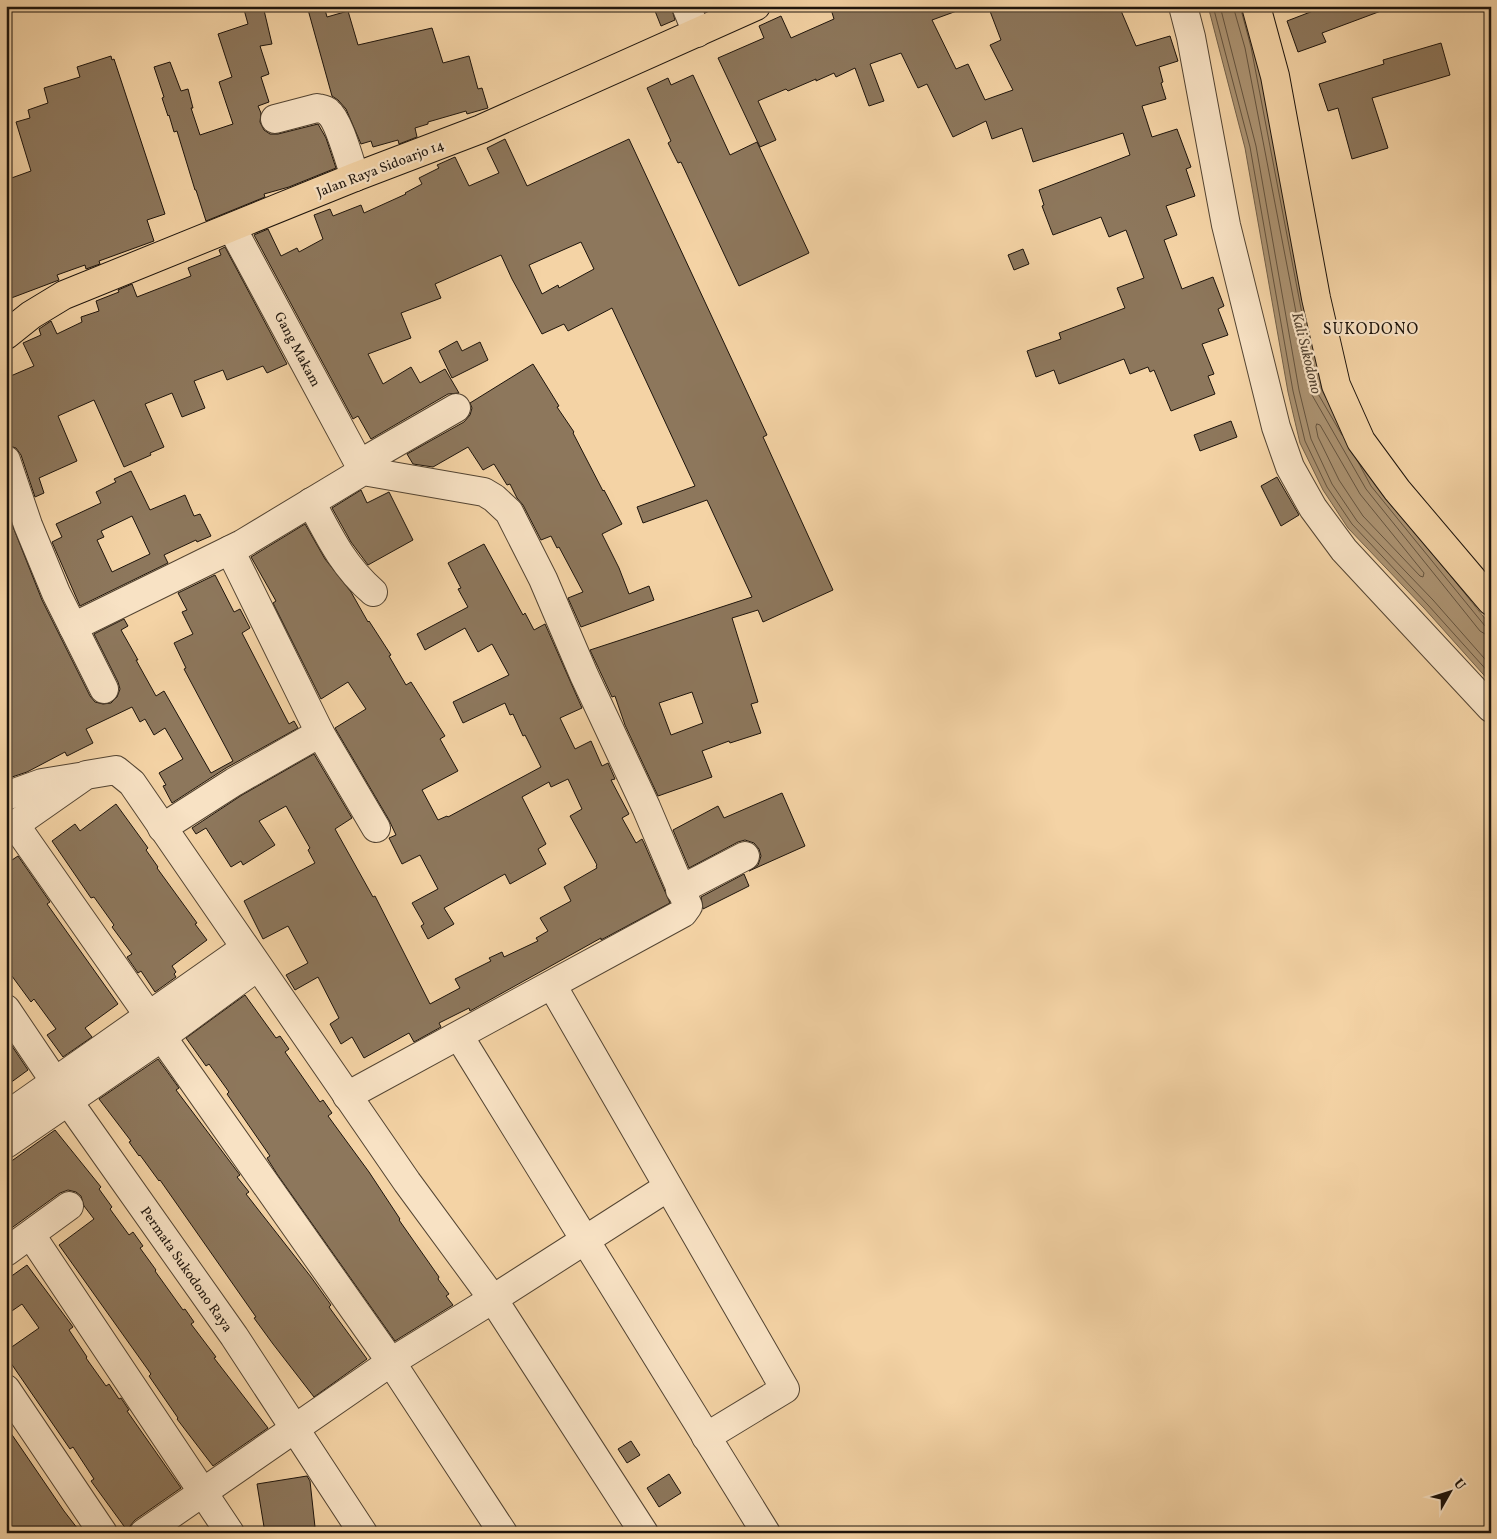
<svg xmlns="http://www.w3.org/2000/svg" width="1497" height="1539" viewBox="0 0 1497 1539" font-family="Vollkorn,serif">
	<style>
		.water { fill: #ab9271; stroke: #726049 }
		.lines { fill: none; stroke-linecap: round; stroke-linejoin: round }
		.shore { stroke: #64533e; stroke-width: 1 }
		.building { fill: #8d775c; stroke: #1d140c; fill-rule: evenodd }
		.minor-casing { stroke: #534432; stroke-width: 30 }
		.major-casing { stroke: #1d140c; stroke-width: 30 }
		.minor { stroke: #f8e2c4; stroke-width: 28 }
		.major { stroke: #f4d3a5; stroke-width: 28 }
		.labels { text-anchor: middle; stroke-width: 4.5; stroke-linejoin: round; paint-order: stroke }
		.street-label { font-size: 14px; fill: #1d140c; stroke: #f8e2c4 }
		.water-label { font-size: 15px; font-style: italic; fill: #564634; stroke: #f8e2c4 }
		.quarter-label { font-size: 16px; letter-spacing: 1px; fill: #1d140c; stroke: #f8e2c4 }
	</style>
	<rect width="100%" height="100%" fill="#f4d3a5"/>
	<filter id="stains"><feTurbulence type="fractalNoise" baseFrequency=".004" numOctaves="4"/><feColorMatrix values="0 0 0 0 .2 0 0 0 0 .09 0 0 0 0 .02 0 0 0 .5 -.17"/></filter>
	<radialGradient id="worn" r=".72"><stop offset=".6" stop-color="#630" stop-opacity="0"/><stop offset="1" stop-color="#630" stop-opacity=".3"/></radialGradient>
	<path class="water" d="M 1208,6 L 1244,6 L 1256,45 L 1322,391 L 1375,482 L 1491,626 L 1491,683 L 1424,608 L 1348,528 L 1323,490 L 1300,443 L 1288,392 L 1245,148 Z"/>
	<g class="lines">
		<g class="shore">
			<path d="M 1213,6 L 1250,147 L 1293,391 L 1305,441 L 1327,487 L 1352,524 L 1428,605 L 1491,675"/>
			<path d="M 1220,6 L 1256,146 L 1299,390 L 1311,439 L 1332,484 L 1357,521 L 1433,600 L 1491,666"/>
			<path d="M 1233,6 L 1245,48 L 1312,395 L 1366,489 L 1480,631 L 1485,634 L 1491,635"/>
			<path d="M 1240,6 L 1251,47 L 1317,392 L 1342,435"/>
			<path d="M 1317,424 L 1320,425 L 1360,494 L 1424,573 L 1423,577 L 1420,576 L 1363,516 L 1339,480 L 1318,437 L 1316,427 Z"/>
			<path d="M 1357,460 L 1371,486 L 1485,626 L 1491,629"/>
		</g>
	</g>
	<g class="building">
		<path d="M 243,6 L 263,6 L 272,44 L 260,46 L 269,74 L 261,77 L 269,102 L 258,106 L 261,113 L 260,122 L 264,130 L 270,134 L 278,134 L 318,124 L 326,138 L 336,168 L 289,187 L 264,194 L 265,197 L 206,221 L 196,190 L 195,190 L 177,131 L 174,132 L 169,115 L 168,116 L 162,98 L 164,97 L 154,67 L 170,62 L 181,91 L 188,89 L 193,108 L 191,108 L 200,135 L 233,124 L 219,82 L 232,77 L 218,34 L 248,24 Z"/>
		<path d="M 307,6 L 324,6 L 327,17 L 348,11 L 358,45 L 432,28 L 443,63 L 469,56 L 478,89 L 482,88 L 488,108 L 467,114 L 466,111 L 428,122 L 428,124 L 415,128 L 417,137 L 399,144 L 398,140 L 373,147 L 371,141 L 361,144 L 346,109 L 338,100 L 332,96 Z"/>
		<path d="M 653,6 L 671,6 L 675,20 L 661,26 Z"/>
		<path d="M 830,6 L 965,6 L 965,8 L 932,20 L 956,69 L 968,64 L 985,100 L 1013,90 L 990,45 L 1001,40 L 988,6 L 1119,6 L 1136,46 L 1170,36 L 1178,61 L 1159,67 L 1163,82 L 1161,83 L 1166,99 L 1142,106 L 1152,137 L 1177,129 L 1191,167 L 1186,169 L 1195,196 L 1166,206 L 1177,235 L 1164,240 L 1182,289 L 1213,277 L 1224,306 L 1218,309 L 1228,335 L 1202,344 L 1214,374 L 1208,376 L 1215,394 L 1171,411 L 1154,370 L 1150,372 L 1148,367 L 1130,374 L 1124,359 L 1059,384 L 1054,370 L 1036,377 L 1027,351 L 1061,339 L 1059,333 L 1125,308 L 1117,288 L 1144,278 L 1126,230 L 1109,237 L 1101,217 L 1053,235 L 1042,206 L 1044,205 L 1039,190 L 1130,155 L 1123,133 L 1033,162 L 1022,128 L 992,139 L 986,121 L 953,137 L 927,84 L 918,88 L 901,53 L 870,64 L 884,101 L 869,106 L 855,68 L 836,77 L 834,73 L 816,81 L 816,79 L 788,91 L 786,89 L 758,101 L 776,140 L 760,147 L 718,58 L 764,38 L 759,26 L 781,16 L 791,38 L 834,19 Z"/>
		<path d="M 1326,6 L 1389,6 L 1389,8 L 1322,33 L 1326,42 L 1298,52 L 1287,21 Z"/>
		<path d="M 1441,43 L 1450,75 L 1372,98 L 1388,148 L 1352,159 L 1338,108 L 1328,111 L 1319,84 L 1384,64 L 1383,60 Z"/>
		<path d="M 111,56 L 112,60 L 114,59 L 165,214 L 147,220 L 154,241 L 99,261 L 100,264 L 86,269 L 85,265 L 57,275 L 59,280 L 6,300 L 6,180 L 31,171 L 16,122 L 30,118 L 28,110 L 48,103 L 44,88 L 80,77 L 77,67 Z"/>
		<path d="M 693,75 L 730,155 L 757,142 L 809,253 L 739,286 L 681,162 L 678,163 L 668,143 L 671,141 L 647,88 L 668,78 L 671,85 Z"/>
		<path d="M 505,139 L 527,186 L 629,139 L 767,435 L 763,437 L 833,590 L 763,622 L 758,610 L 732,618 L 758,702 L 751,704 L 761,733 L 730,743 L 729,741 L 702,751 L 712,777 L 658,796 L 625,725 L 615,696 L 612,697 L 590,650 L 752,597 L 707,500 L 643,523 L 637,507 L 695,486 L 612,308 L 568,331 L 564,324 L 542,334 L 512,279 L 501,255 L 435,284 L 441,298 L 401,313 L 411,338 L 368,354 L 383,384 L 411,367 L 420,383 L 445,369 L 459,393 L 448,394 L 371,439 L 358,416 L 353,419 L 254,235 L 268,229 L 281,256 L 297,248 L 299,252 L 323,239 L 314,215 L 330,209 L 333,216 L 361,205 L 364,213 L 406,194 L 405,193 L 422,184 L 419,178 L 439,168 L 437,165 L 455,157 L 469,186 L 499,173 L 487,148 ZM 581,242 L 594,269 L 559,288 L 558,285 L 542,294 L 529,265 ZM 692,692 L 703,723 L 671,735 L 659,703 Z"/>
		<path d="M 225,247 L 287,364 L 267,373 L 263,366 L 227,380 L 223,370 L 194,381 L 205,408 L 182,417 L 172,393 L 145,404 L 164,447 L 150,453 L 151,455 L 124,467 L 94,400 L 58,416 L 77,461 L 39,478 L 44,493 L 35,497 L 21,455 L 16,448 L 6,445 L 6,378 L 34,366 L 23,343 L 41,335 L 39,329 L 51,321 L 57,334 L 82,322 L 81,317 L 99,311 L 96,301 L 119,292 L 118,290 L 132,284 L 137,297 L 191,276 L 188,268 L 221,255 L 219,250 Z"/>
		<path d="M 1023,249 L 1029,264 L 1014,270 L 1008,255 Z"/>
		<path d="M 457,341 L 462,351 L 480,342 L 488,360 L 452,378 L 439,351 Z"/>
		<path d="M 533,364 L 559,406 L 557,407 L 574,432 L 573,433 L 603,491 L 604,490 L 622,524 L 602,534 L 619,568 L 629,594 L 649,586 L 654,600 L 581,627 L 568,598 L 583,592 L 559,547 L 557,548 L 551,536 L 541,540 L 523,505 L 517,498 L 510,484 L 507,485 L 494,464 L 483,470 L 468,447 L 433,467 L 413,464 L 407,454 L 464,422 L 470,415 L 472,408 L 470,403 Z"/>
		<path d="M 1231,421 L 1237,437 L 1200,451 L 1194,435 Z"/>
		<path d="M 131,471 L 150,510 L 185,495 L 194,516 L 200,514 L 211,536 L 197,542 L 196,540 L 164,555 L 168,563 L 80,606 L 52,542 L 62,537 L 56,524 L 101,503 L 96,492 L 116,482 L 114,479 ZM 132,516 L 150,554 L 112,572 L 97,540 L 104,537 L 101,531 Z"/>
		<path d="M 1277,477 L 1299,515 L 1281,526 L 1261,486 Z"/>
		<path d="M 361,490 L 367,503 L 389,492 L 413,540 L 368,565 L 351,542 L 332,508 Z"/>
		<path d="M 6,509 L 42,600 L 90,696 L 95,702 L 103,704 L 111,703 L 117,697 L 120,689 L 118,682 L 94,634 L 124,619 L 128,626 L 121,630 L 138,660 L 136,660 L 156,696 L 164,691 L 211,773 L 233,761 L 184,669 L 186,668 L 174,643 L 193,634 L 182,612 L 187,610 L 178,593 L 215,575 L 234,612 L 240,609 L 250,628 L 242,633 L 289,724 L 294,721 L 298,728 L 226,768 L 172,803 L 163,786 L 166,785 L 159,773 L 183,759 L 165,728 L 154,735 L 145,719 L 140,722 L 132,707 L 86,729 L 93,743 L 67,756 L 65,752 L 27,772 L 12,777 L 6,765 Z"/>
		<path d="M 305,524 L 325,559 L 351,592 L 368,622 L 369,621 L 391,655 L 389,656 L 406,685 L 411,682 L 445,736 L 440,739 L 458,771 L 422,790 L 438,820 L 447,816 L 448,817 L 541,767 L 525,735 L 523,736 L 513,714 L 510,715 L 505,703 L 463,723 L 453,702 L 509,675 L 492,644 L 478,652 L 465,628 L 425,650 L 417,634 L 468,607 L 458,589 L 461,588 L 448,563 L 484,544 L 523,615 L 525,613 L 534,630 L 545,624 L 582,708 L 560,718 L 575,749 L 591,741 L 602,766 L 608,763 L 615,779 L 611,780 L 629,814 L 622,818 L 636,843 L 642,839 L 644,843 L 670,903 L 601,940 L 601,938 L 470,1011 L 469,1008 L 439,1023 L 441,1027 L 414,1042 L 409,1033 L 364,1058 L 352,1037 L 341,1044 L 330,1024 L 339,1018 L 318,977 L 295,990 L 286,975 L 308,963 L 288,926 L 263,939 L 244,901 L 315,863 L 308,850 L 310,848 L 286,806 L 259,821 L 275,845 L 243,865 L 241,861 L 231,867 L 206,828 L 196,834 L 192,828 L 242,795 L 314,754 L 352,818 L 335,829 L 373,897 L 375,896 L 430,1004 L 460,988 L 455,979 L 491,961 L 489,958 L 502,952 L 504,957 L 538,941 L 536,938 L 548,931 L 540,918 L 571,901 L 564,887 L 597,868 L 596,866 L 597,865 L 570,816 L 582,809 L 568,779 L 551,787 L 549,782 L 522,797 L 546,844 L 538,849 L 546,864 L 510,884 L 505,874 L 444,908 L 454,924 L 428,939 L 421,926 L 424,924 L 412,903 L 438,889 L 420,855 L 402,864 L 389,838 L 396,835 L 389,820 L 335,728 L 366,709 L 348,682 L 321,699 L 273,603 L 276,601 L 251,557 Z"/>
		<path d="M 782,793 L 805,846 L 749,871 L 758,865 L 761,856 L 759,849 L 754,843 L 745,840 L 738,842 L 689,868 L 673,830 L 718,806 L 724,818 Z"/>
		<path d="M 116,804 L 148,848 L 146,850 L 158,867 L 157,868 L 197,923 L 195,924 L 207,940 L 172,966 L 176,972 L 174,974 L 176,977 L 155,992 L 141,971 L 138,973 L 127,957 L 132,954 L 112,927 L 114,925 L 94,897 L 91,898 L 52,841 L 75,824 L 80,831 Z"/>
		<path d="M 18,856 L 50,902 L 47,904 L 118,1004 L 85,1028 L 92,1037 L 63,1057 L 47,1035 L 56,1029 L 34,999 L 31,1002 L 6,968 L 6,864 Z"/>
		<path d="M 744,874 L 749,886 L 703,909 L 701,897 Z"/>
		<path d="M 245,995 L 276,1038 L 280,1036 L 289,1049 L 285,1052 L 320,1102 L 323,1100 L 332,1113 L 328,1116 L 369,1172 L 400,1219 L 399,1220 L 439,1277 L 438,1279 L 449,1294 L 446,1296 L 453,1305 L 395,1341 L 277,1174 L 267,1158 L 270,1156 L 227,1094 L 229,1092 L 209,1064 L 206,1066 L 186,1038 Z"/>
		<path d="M 6,1037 L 28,1070 L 6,1086 Z"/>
		<path d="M 158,1059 L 179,1088 L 176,1090 L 240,1175 L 237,1177 L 249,1192 L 246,1194 L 311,1277 L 331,1305 L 329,1307 L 337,1318 L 367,1359 L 314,1397 L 273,1344 L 254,1318 L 256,1317 L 160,1180 L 159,1181 L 140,1155 L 139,1156 L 129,1142 L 131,1141 L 99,1099 Z"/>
		<path d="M 55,1130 L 101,1187 L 99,1189 L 112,1207 L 110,1209 L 129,1235 L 133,1232 L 143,1246 L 140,1248 L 156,1270 L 155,1271 L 183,1310 L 185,1309 L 194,1322 L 191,1324 L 216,1357 L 214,1358 L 268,1428 L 213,1466 L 177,1419 L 178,1418 L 149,1376 L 151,1374 L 59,1245 L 94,1219 L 84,1206 L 81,1196 L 76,1192 L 68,1190 L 60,1193 L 6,1232 L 6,1165 Z"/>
		<path d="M 27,1265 L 73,1327 L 69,1330 L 87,1357 L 86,1358 L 106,1386 L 109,1384 L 119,1399 L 121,1398 L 129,1410 L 127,1411 L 181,1488 L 135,1520 L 130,1526 L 129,1533 L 91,1481 L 94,1479 L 73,1447 L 70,1449 L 6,1356 L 6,1351 L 39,1328 L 22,1304 L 6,1315 L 6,1280 Z"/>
		<path d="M 6,1426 L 64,1511 L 81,1533 L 6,1533 Z"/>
		<path d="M 631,1441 L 640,1455 L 627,1463 L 618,1449 Z"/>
		<path d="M 669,1474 L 681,1493 L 659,1507 L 647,1488 Z"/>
		<path d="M 307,1476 L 310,1481 L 315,1527 L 286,1533 L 265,1533 L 257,1484 Z"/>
	</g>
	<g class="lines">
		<g class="minor-casing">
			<g id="minor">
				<path d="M 686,6 L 697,33"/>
				<path d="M 1183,6 L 1191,37 L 1226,225 L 1276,427 L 1290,467 L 1313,508 L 1344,550 L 1491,708"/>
				<path d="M 275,119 L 317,108 C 321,109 325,109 328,112 C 339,120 350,163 355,177"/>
				<path d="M 232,228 L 363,471"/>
				<path d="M 6,460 L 28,525 L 56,593 L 104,689"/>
				<path d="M 359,464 L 456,408"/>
				<path d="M 311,502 C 329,536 343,566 373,592"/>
				<path d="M 230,550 L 320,733 L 376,828"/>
				<path d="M 73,627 L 242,544 L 363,471 L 484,492 L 494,498 L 509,512 L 543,579 L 584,675 L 646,807 L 688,906 L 683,913 L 347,1096"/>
				<path d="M 6,796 L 42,783 L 79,777"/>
				<path d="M 16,826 L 149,1016"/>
				<path d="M 162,828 L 234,782 L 320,733"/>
				<path d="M 6,831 L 86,775 L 116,770 L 132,783 L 407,1182 L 493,1299 L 391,1362 L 144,1533"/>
				<path d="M 680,890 L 745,856"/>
				<path d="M 552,985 L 785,1389 L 706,1437"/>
				<path d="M 6,1009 L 68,1101 L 234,1336 L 363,1533"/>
				<path d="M 459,1036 L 766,1533"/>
				<path d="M 162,1037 L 391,1362 L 503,1533"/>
				<path d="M 6,1116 L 245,948"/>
				<path d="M 6,1144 L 162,1037 L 257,967"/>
				<path d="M 31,1235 L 230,1533"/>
				<path d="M 6,1252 L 69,1206"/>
				<path d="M 6,1389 L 103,1533"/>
				<path d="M 644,1533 L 493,1299 L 668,1187"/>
			</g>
		</g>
		<g class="major-casing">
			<g id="major">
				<path d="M 1256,6 L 1275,76 L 1316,298 L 1336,385 L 1361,441 L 1397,490 L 1491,601"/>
				<path d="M 6,335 L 31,315 L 64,295 L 355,177 L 481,129 L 756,6"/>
			</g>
		</g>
		<use href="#minor" class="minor"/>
		<use href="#major" class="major"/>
	</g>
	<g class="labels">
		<g class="street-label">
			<text transform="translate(380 168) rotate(-21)" y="5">Jalan Raya Sidoarjo 14</text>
			<text transform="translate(298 349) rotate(62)" y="5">Gang Makam</text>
			<text transform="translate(187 1269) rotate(55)" y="5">Permata Sukodono Raya</text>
		</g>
		<g class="water-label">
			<text transform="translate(1307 353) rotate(76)" y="5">Kali Sukodono</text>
		</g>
		<g class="quarter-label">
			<text x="1371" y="334">SUKODONO</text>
		</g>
	</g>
	<rect width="1497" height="1539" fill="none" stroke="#f4d3a5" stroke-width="25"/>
	<rect x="8" y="8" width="1482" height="1524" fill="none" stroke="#1d140c" stroke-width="2.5"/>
	<rect x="12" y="12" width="1472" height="1514" fill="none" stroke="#1d140c"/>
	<g transform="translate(1450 1492) rotate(51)" stroke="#f8e2c4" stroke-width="4" paint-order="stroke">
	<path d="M0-4L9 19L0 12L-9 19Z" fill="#1d140c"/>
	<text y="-8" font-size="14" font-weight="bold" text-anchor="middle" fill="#1d140c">U</text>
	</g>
	<rect width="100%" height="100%" filter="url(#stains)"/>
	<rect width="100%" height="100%" fill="url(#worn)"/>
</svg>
